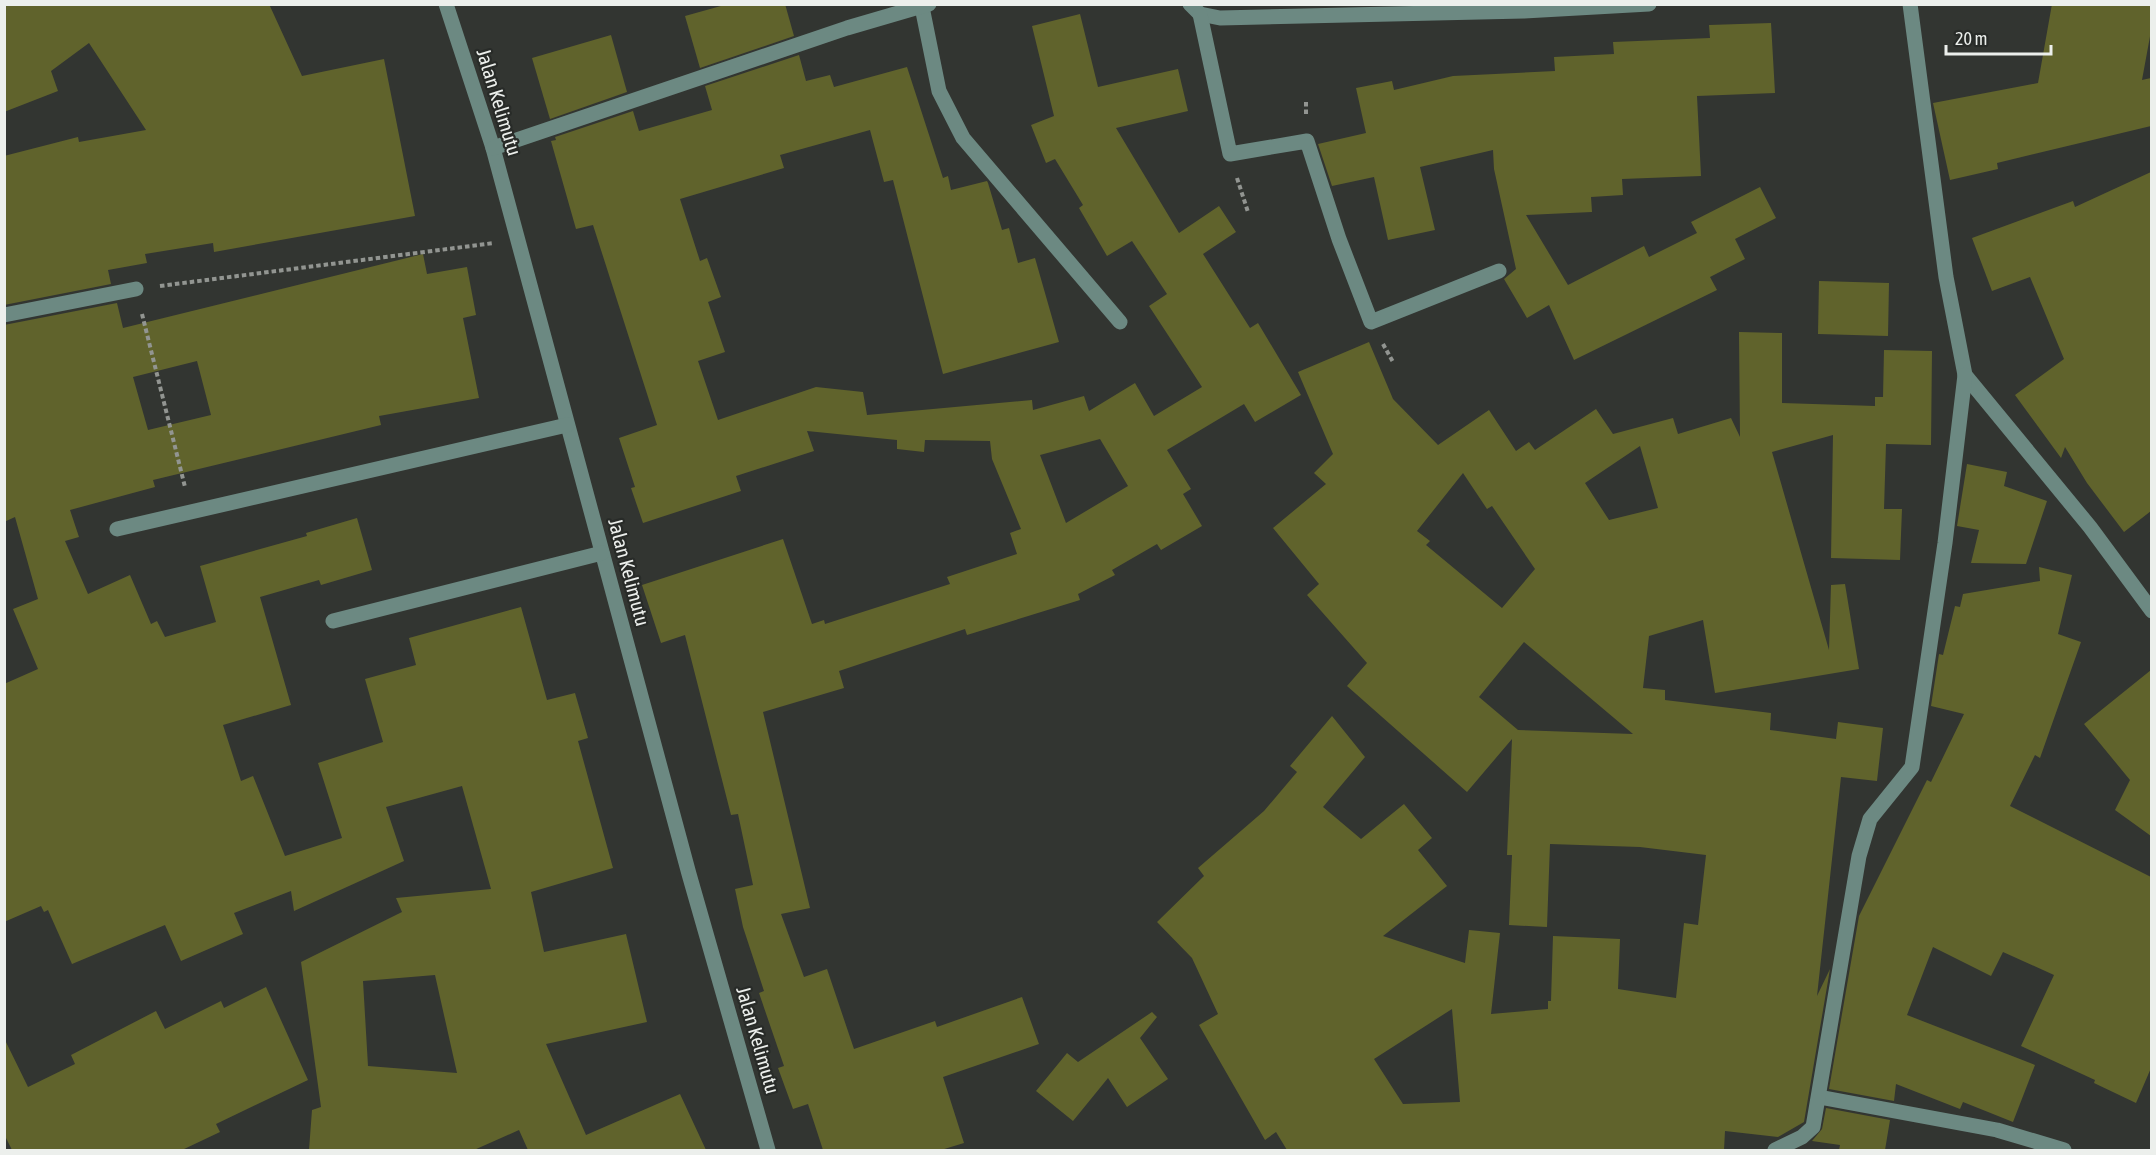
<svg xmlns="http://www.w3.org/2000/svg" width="2156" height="1155" viewBox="0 0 2156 1155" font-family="'Asap Condensed',sans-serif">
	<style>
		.building { fill: #60632c; fill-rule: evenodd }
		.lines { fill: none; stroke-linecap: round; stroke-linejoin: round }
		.path { stroke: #929591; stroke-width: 4; stroke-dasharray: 4.5 3; stroke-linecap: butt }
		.minor { stroke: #6c8982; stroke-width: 15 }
		.labels { text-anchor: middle; stroke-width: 4.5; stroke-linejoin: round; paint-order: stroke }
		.street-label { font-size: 20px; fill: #ecefec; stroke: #282b28 }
	</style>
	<rect width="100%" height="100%" fill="#323531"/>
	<g class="building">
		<path d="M 4,4 L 269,4 L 302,76 L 384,59 L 415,216 L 214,252 L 213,243 L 145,254 L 147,263 L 108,270 L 111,284 L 4,305 L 4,156 L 78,137 L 79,142 L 146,130 L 89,43 L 51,71 L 58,91 L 4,112 Z"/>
		<path d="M 728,4 L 785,4 L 794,36 L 700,68 L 685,16 Z"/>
		<path d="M 2052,4 L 2151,4 L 2151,31 L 2142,80 L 2151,78 L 2151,126 L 1997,163 L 1998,169 L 1950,180 L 1933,103 L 2038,83 Z"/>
		<path d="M 1080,14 L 1098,87 L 1178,69 L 1188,111 L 1116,128 L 1179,233 L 1219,206 L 1236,232 L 1203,254 L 1250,328 L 1258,323 L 1301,395 L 1255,422 L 1244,404 L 1167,450 L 1191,489 L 1183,494 L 1202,526 L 1161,550 L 1157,544 L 1112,570 L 1115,575 L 1078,594 L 1080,600 L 967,635 L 965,629 L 839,671 L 844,688 L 763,712 L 810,908 L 781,914 L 804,977 L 827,969 L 854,1049 L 935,1021 L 937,1027 L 1022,997 L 1039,1044 L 943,1077 L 964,1143 L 941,1150 L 823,1150 L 808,1104 L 793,1109 L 778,1068 L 784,1066 L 759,993 L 764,991 L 743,927 L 735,889 L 753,885 L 738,814 L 731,815 L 685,635 L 661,643 L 642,585 L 783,539 L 812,624 L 824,620 L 825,624 L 950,584 L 947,577 L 1017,554 L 1010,533 L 1021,529 L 992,459 L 990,441 L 925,440 L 924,452 L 897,449 L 897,440 L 807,431 L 814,451 L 736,476 L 741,491 L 643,523 L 631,488 L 635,487 L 619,438 L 657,425 L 593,225 L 576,229 L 551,141 L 556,140 L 555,137 L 633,111 L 639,131 L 712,110 L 705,86 L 799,55 L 806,81 L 830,75 L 834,87 L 907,67 L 943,178 L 948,176 L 951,190 L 987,181 L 988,183 L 1002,230 L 1009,228 L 1018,263 L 1035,258 L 1059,342 L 943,374 L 893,180 L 884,182 L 870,130 L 780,155 L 784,168 L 680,199 L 700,261 L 707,258 L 721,297 L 708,302 L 725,352 L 698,361 L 718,420 L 816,387 L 863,392 L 867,415 L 1032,400 L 1033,410 L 1084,396 L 1089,411 L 1135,383 L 1154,416 L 1202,387 L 1149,306 L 1167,294 L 1132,241 L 1107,256 L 1079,208 L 1083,205 L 1055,159 L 1046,163 L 1031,125 L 1054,116 L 1032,26 ZM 1100,439 L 1128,486 L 1066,523 L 1040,455 Z"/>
		<path d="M 1771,23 L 1775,93 L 1697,96 L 1701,176 L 1622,179 L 1623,195 L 1591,197 L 1592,212 L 1526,215 L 1568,285 L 1644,246 L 1649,257 L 1697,233 L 1691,222 L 1760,187 L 1776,218 L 1735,239 L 1745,259 L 1710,277 L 1717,290 L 1574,360 L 1549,305 L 1527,318 L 1504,279 L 1516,269 L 1494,169 L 1493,150 L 1420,167 L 1435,230 L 1388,240 L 1374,177 L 1332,186 L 1318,144 L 1366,133 L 1356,88 L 1392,81 L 1394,90 L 1453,76 L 1555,71 L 1554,57 L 1614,54 L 1613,42 L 1710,38 L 1709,25 Z"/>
		<path d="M 611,35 L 627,92 L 550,119 L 532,58 Z"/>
		<path d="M 2151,172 L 2151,511 L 2124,532 L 2087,483 L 2065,447 L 2061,458 L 2015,395 L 2064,359 L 2030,277 L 1992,291 L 1972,238 L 2073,201 L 2075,207 Z"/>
		<path d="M 423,254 L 427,274 L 467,267 L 476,315 L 463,318 L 479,398 L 379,416 L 381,425 L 153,480 L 155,487 L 70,510 L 79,537 L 65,541 L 88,594 L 130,575 L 151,624 L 157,621 L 165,637 L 216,622 L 200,566 L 307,536 L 306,533 L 357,518 L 372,570 L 321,585 L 319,580 L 260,597 L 291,705 L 223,725 L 241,781 L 253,776 L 285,856 L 342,838 L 318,763 L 383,742 L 365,679 L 416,665 L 409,638 L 521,607 L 547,700 L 575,693 L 588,738 L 578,741 L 613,868 L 531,892 L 544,952 L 626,934 L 647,1022 L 546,1044 L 586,1135 L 680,1094 L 706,1150 L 528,1150 L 519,1130 L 474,1150 L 309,1150 L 312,1110 L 321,1107 L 301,962 L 402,912 L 396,898 L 491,889 L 462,786 L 386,807 L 404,861 L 294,911 L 291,891 L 234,913 L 243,934 L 181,961 L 165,925 L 72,964 L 48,910 L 44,912 L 41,906 L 4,922 L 4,684 L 38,669 L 13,609 L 38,599 L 15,517 L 4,522 L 4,325 L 117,303 L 123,328 ZM 197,361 L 211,415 L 148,430 L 133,377 ZM 435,975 L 457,1073 L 368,1066 L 363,981 Z"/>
		<path d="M 1819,281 L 1889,283 L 1888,336 L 1818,334 Z"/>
		<path d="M 1739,332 L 1782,333 L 1782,403 L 1875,406 L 1875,397 L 1883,397 L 1884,350 L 1932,351 L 1931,445 L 1886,444 L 1884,509 L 1902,509 L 1900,560 L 1831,558 L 1833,435 L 1772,452 L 1829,650 L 1831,585 L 1845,584 L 1859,669 L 1715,693 L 1703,620 L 1649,636 L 1643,688 L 1665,690 L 1665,700 L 1771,713 L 1770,730 L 1836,739 L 1838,722 L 1883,728 L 1877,781 L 1841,777 L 1817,996 L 1830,969 L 1804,1122 L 1778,1137 L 1725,1131 L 1724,1150 L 1287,1150 L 1276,1132 L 1265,1140 L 1199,1025 L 1218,1014 L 1192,958 L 1157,922 L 1204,876 L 1198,868 L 1264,811 L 1297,772 L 1290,766 L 1332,716 L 1365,757 L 1323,807 L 1361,839 L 1404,804 L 1432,838 L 1418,850 L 1447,886 L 1383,936 L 1465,963 L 1469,930 L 1500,933 L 1491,1014 L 1548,1009 L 1548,1001 L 1551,1001 L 1553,936 L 1620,939 L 1618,989 L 1676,998 L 1684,923 L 1698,925 L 1706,855 L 1640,847 L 1550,844 L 1547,927 L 1509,925 L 1512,855 L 1507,855 L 1512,739 L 1467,792 L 1347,686 L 1367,663 L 1307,595 L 1319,584 L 1273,528 L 1326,484 L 1314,473 L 1333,454 L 1298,372 L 1369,342 L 1393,399 L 1438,445 L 1489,410 L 1516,451 L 1529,442 L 1535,450 L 1596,409 L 1613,434 L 1673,418 L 1678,434 L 1731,418 L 1740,437 ZM 1640,446 L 1658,508 L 1609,520 L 1585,483 ZM 1463,473 L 1487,509 L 1492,506 L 1535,569 L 1502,608 L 1426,545 L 1430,541 L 1417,531 ZM 1524,642 L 1633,734 L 1518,730 L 1479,697 ZM 1452,1009 L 1460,1102 L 1403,1104 L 1374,1059 Z"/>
		<path d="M 1967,464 L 2007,472 L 2004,486 L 2047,501 L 2026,564 L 1971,563 L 1979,530 L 1957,526 Z"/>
		<path d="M 2039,567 L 2072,575 L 2058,634 L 2081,642 L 2040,758 L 2035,755 L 2010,806 L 2151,877 L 2151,1068 L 2136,1103 L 2094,1083 L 2095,1080 L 2021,1046 L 2054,975 L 2003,952 L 1991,976 L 1933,947 L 1907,1015 L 2035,1065 L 2013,1122 L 1963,1102 L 1960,1109 L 1896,1084 L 1894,1101 L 1829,1089 L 1859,916 L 1927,780 L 1931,782 L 1964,714 L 1931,706 L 1939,654 L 1943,655 L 1955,606 L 1960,607 L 1963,594 L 2040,581 Z"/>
		<path d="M 2151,670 L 2151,836 L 2115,810 L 2130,780 L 2084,724 Z"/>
		<path d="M 266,987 L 308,1080 L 216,1124 L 220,1132 L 182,1150 L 12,1150 L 4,1134 L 4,1038 L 28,1087 L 75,1064 L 71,1055 L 156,1011 L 165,1029 L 221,1001 L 224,1008 Z"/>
		<path d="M 1152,1012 L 1157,1017 L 1140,1038 L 1168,1079 L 1127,1107 L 1108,1078 L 1073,1121 L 1036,1091 L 1067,1053 L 1078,1062 Z"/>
		<path d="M 1826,1108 L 1890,1120 L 1885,1150 L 1839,1150 L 1840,1145 L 1812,1141 L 1822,1129 Z"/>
	</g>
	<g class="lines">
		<g class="path">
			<path d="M 1306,102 L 1306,116"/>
			<path d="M 1237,178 L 1248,212"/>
			<path d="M 160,286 L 494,243"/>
			<path d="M 142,314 L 185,487"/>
			<path d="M 1383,344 L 1393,362"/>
		</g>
		<g class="minor">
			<path d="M 446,4 L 493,148 L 689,874 L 768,1150"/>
			<path d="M 1190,4 L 1200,14 L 1220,18 L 1524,11 L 1649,4"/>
			<path d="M 1910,4 L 1946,277 L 1965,375 L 2090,527 L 2152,611"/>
			<path d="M 922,7 L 939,91 L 963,138 L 1120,322"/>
			<path d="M 1200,14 L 1230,154 L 1307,141 L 1339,239 L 1371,322 L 1499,271"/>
			<path d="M 493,148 L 847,28 L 929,4"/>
			<path d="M 4,315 L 136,289"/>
			<path d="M 117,529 L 567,425"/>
			<path d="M 333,621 L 602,553"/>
			<path d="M 1819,1097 L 1997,1130 L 2064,1150"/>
			<path d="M 1775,1150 L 1802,1137 L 1813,1127 L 1859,856 L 1870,819 L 1912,767 L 1945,543 L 1965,375"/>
		</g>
	</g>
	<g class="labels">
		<g class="street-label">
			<text transform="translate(499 102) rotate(73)" y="7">Jalan Kelimutu</text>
			<text transform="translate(629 572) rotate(75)" y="7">Jalan Kelimutu</text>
			<text transform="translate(758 1040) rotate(74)" y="7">Jalan Kelimutu</text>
		</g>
	</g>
	<rect width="2156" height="1155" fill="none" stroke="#ecefec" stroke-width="12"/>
	<path d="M1946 45v9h105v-9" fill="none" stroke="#ecefec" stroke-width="3"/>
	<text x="1955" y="45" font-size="18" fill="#ecefec" stroke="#282b28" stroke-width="4.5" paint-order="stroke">20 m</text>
</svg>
